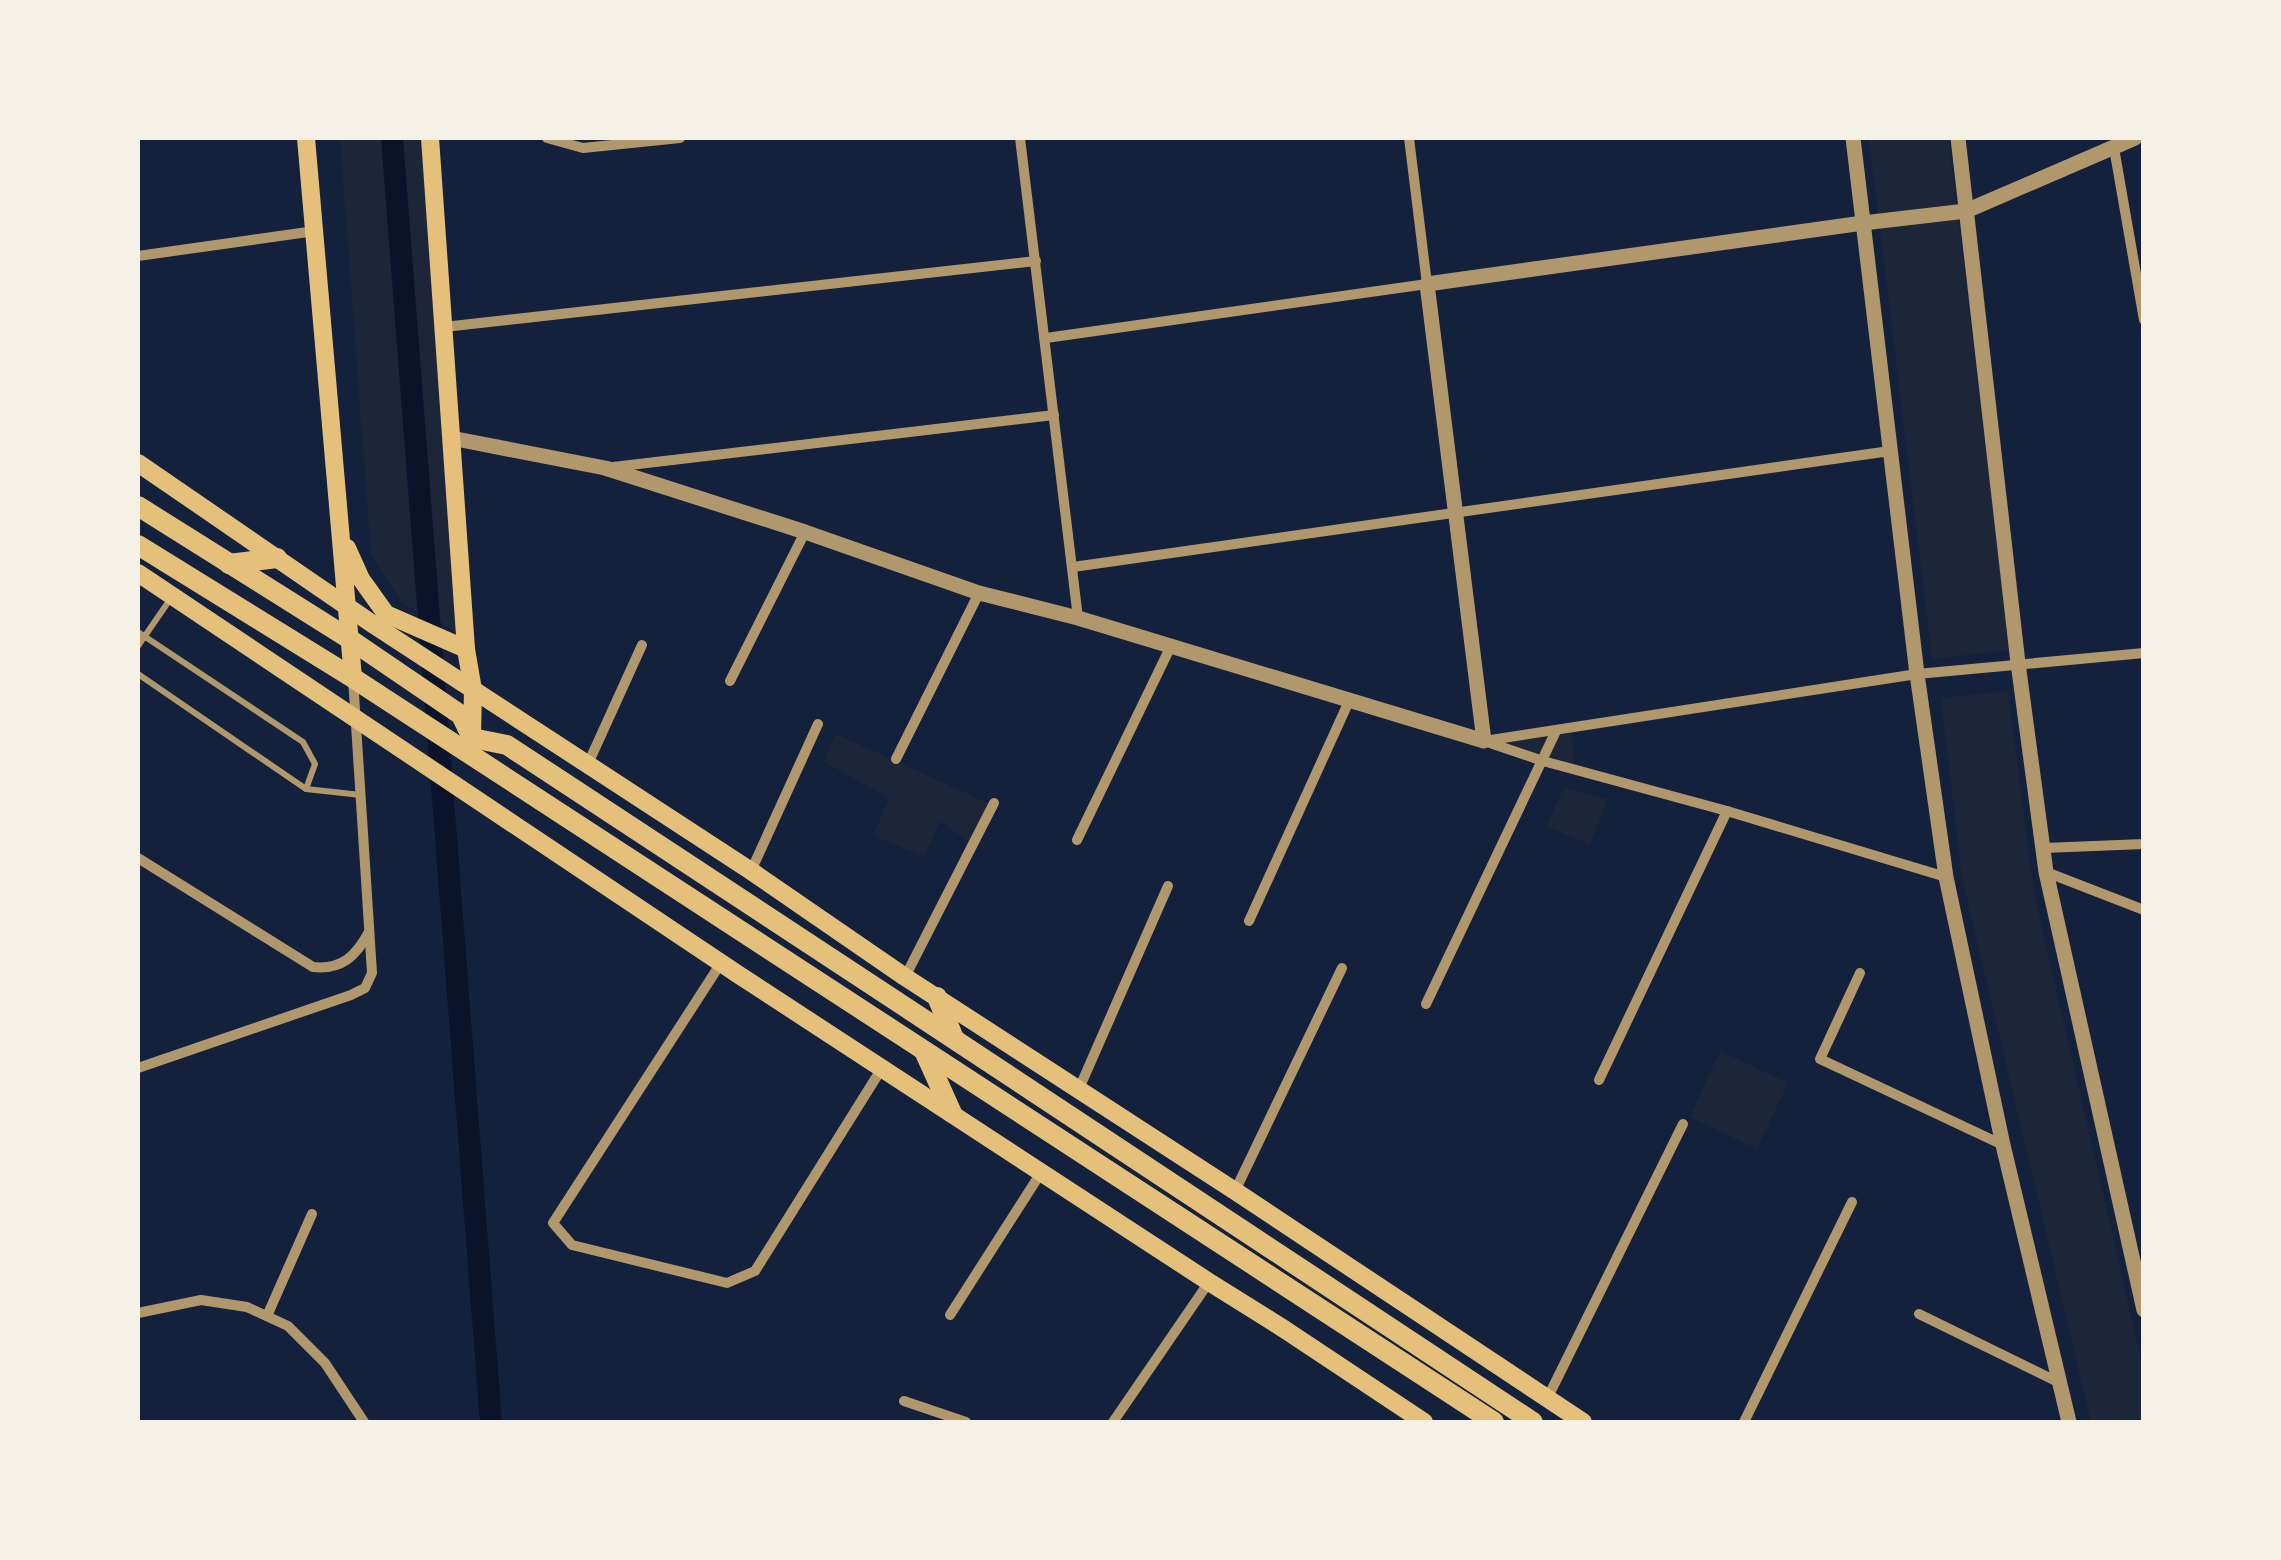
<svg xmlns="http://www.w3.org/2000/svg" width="2281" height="1560" viewBox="0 0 2281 1560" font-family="'Roboto Condensed',sans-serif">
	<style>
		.green { fill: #1d2539 }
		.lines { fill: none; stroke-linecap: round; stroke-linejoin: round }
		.canal { stroke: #0b132b; stroke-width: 22 }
		.service { stroke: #b1986c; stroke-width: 6 }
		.minor { stroke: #b1986c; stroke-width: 10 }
		.tertiary { stroke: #b1986c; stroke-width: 15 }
		.secondary { stroke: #e5c07b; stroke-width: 18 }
		.trunk { stroke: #e5c07b; stroke-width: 20 }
	</style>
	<rect width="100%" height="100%" fill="#14213d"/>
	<g class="green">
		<path d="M 340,138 L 434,138 L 468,638 L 402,603 L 371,554 Z"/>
		<path d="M 1869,138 L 1948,138 L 2010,650 L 1932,659 Z"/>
		<path d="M 2008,691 L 2034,893 L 2143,1368 L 2143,1422 L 2091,1422 L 1962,878 L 1941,698 Z"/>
		<path d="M 1572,731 L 1574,768 L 1496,742 Z"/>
		<path d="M 836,734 L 990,804 L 971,843 L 940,821 L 924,857 L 873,835 L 889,798 L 824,762 Z"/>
		<path d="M 1564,788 L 1607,799 L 1590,845 L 1546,826 Z"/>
		<path d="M 1720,1051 L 1788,1083 L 1757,1149 L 1690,1117 Z"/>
	</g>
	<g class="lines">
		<path class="canal" d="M 392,138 L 491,1422"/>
		<g class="service">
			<path d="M 138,632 L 303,742 L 315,764 L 306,789"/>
			<path d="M 138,646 L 171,598"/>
			<path d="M 138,674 L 306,789 L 361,795"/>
		</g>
		<g class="minor">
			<path d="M 547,138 L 583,148 L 680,138"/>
			<path d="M 1020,138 L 1078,618"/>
			<path d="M 2114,148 L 2144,320"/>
			<path d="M 138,256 L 315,231"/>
			<path d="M 444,327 L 1036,261"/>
			<path d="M 1046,338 L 1427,284 L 1409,138"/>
			<path d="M 613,467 L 1054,415"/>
			<path d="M 1073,567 L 1890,451"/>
			<path d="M 730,681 L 805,532"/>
			<path d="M 1484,741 L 1917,674 L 2144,653"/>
			<path d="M 1490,743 L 1543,761 L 1727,811 L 1946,877"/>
			<path d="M 896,759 L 979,593"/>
			<path d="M 587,766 L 642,645"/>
			<path d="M 1077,840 L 1170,648"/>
			<path d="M 2044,848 L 2144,844"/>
			<path d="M 138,858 L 313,967 C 342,970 356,956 369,932"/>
			<path d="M 751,871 L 818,724"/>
			<path d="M 2046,872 L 2144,910"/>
			<path d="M 1249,921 L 1350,699"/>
			<path d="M 721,963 L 553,1223 L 572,1245 L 727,1283 L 755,1271 L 882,1068"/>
			<path d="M 1860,973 L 1820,1059 L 2003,1145"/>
			<path d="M 905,977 L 994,803"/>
			<path d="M 1426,1004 L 1556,731"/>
			<path d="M 138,1068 L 351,995 L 365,988 L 372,973 L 353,678"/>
			<path d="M 1599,1080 L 1727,811"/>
			<path d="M 1078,1091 L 1168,886"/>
			<path d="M 1235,1191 L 1342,968"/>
			<path d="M 138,1313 L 201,1300 L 247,1307 L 288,1326 L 325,1363 L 364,1422"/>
			<path d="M 1919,1314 L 2060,1383"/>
			<path d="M 950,1315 L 1042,1171"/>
			<path d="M 267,1316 L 312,1214"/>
			<path d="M 1547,1399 L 1683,1124"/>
			<path d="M 904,1401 L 966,1422"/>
			<path d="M 1113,1422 L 1209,1282"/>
			<path d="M 1744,1422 L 1852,1202"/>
		</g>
		<g class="tertiary">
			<path d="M 1853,138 L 1917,674 L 1946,877 L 2003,1145 L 2069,1422"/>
			<path d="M 1958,138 L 2018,663 L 2046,872 L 2144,1310"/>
			<path d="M 451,438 L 605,468 L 805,532 L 979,593 L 1078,618 L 1484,741 L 1427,284 L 1863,223 L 1966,211 L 2135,138"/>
		</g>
		<g class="secondary">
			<path d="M 306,138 L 353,678"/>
			<path d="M 430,138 L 466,649 L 473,690 L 472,735"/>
			<path d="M 138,463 L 374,625 L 751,871 L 905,977 L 1235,1191 L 1583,1422"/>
			<path d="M 347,548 L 361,579 L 386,614 L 466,649"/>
			<path d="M 138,573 L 739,975 L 1209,1282 L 1284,1329 L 1424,1422"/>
		</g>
		<g class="trunk">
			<path d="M 138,506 L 348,638 L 461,715 L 472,738 L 507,745 C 850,969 1191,1197 1533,1422"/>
			<path d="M 138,545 L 353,678 L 1494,1422"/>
			<path d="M 229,564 L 277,558"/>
			<path d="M 937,997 L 953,1036"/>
			<path d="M 924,1051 L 952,1113"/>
		</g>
	</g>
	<rect width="2281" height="1560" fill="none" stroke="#f6f1e7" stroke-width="280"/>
</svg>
